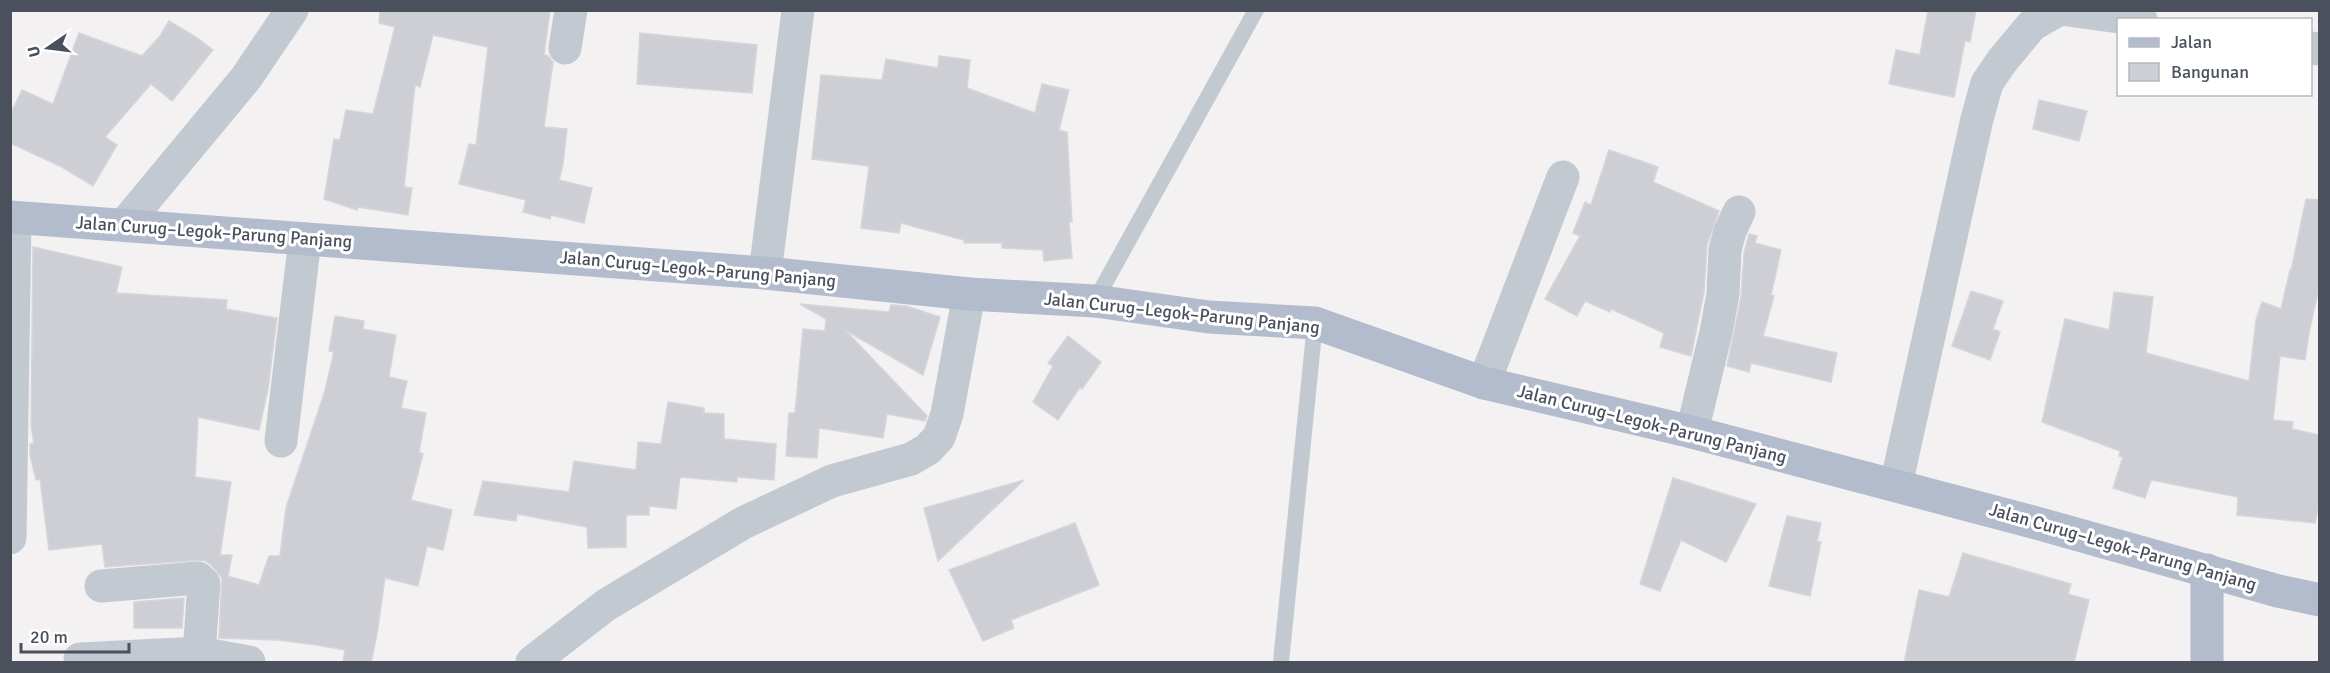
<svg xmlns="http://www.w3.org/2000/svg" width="2330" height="673" viewBox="0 0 2330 673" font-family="Signika,sans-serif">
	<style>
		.building { fill: #cecfd5; stroke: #d5d6dc; stroke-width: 1.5 }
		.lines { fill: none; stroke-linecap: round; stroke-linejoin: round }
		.service { stroke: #c3c9d1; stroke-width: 16 }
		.minor { stroke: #c3c9d1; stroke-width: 33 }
		.primary { stroke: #b3bccd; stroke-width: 33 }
		.labels { text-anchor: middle; stroke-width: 6; stroke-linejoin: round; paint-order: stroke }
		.street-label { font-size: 18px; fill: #4a515d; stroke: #fff }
	</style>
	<rect width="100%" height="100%" fill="#f3f1f1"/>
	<g class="building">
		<path d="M 380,10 L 550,10 L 544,55 L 548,56 L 553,62 L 544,127 L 567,129 L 563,164 L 559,180 L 592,188 L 584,223 L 551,215 L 550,219 L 523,212 L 526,200 L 459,184 L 469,144 L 476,145 L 488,47 L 433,35 L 420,87 L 415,85 L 404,187 L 412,188 L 408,215 L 358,207 L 357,210 L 324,199 L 334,139 L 340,140 L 346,110 L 373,114 L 395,27 L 379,23 Z"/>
		<path d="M 1928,10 L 1976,10 L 1970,42 L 1965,41 L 1954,97 L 1889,84 L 1896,50 L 1920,55 Z"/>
		<path d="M 169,21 L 196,37 L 213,50 L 172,101 L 151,84 L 105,137 L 117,145 L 93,186 L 62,167 L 10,143 L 10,115 L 22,90 L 53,104 L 79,33 L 142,56 L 160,36 Z"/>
		<path d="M 640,33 L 757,45 L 752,93 L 637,84 Z"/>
		<path d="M 939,56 L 970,60 L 967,88 L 1035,113 L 1042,84 L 1069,90 L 1059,130 L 1067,132 L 1072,222 L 1069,222 L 1072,258 L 1044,261 L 1043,250 L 1002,248 L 1002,243 L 964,243 L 964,240 L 901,223 L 899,233 L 861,228 L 869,166 L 812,159 L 821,75 L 882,80 L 886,59 L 938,68 Z"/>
		<path d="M 2039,100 L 2087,111 L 2079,141 L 2033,129 Z"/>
		<path d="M 1609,150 L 1658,167 L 1653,182 L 1719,211 L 1707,245 L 1704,292 L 1691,356 L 1660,347 L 1664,333 L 1611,309 L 1610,312 L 1585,301 L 1577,316 L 1545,299 L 1580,236 L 1573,233 L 1585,202 L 1591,205 Z"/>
		<path d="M 2306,199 L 2319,200 L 2319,288 L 2309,333 L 2305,360 L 2280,356 L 2273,420 L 2293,422 L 2292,429 L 2319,435 L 2319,504 L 2315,523 L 2237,515 L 2238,497 L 2151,480 L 2145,498 L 2113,488 L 2123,457 L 2119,456 L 2120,451 L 2042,422 L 2065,319 L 2109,330 L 2114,292 L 2153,297 L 2146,353 L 2249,381 L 2256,320 L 2262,302 L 2281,309 L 2290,270 L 2291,271 Z"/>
		<path d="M 1749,234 L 1757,236 L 1755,243 L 1781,250 L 1771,295 L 1774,296 L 1763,336 L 1837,353 L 1831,382 L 1751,363 L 1749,372 L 1727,366 L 1741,297 L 1744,253 Z"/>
		<path d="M 33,247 L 122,267 L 116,293 L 227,300 L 226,309 L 277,318 L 268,389 L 259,430 L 198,417 L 195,477 L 231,482 L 220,555 L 232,555 L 228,576 L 259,585 L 269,556 L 280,556 L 286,508 L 324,394 L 334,352 L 329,351 L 335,316 L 364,321 L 363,329 L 396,335 L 389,377 L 407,381 L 401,408 L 426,413 L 419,452 L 423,454 L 411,500 L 452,510 L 443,550 L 427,546 L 418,586 L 385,578 L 377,634 L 371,663 L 343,663 L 345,650 L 317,645 L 278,640 L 219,638 L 222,578 L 211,565 L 204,560 L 105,567 L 102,544 L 49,550 L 40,479 L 36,480 L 30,455 L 30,444 L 34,443 L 31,426 Z"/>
		<path d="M 1971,291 L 2003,301 L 1993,329 L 2000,332 L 1990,360 L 1952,346 Z"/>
		<path d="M 800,304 L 889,312 L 891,305 L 906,306 L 940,317 L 923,375 L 845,330 L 927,416 L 925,421 L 887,414 L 883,438 L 819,428 L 817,458 L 786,456 L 789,413 L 795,413 L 803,329 L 825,331 L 826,319 Z"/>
		<path d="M 1068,336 L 1101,362 L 1082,389 L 1080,387 L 1058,420 L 1033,402 L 1053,366 L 1048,363 Z"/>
		<path d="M 668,402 L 704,408 L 704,413 L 724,414 L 724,439 L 776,444 L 774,480 L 737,477 L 737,482 L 680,477 L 676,509 L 649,506 L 649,515 L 626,515 L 626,547 L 588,548 L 587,527 L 517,514 L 516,521 L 474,515 L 483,481 L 569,492 L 574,461 L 636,470 L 638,442 L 661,444 Z"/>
		<path d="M 1673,478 L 1756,504 L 1726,562 L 1681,540 L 1660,591 L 1640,584 Z"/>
		<path d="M 1024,480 L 938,561 L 924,508 Z"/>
		<path d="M 1787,516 L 1821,523 L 1817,542 L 1821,542 L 1810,596 L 1769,586 Z"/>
		<path d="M 1075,523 L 1099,585 L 1011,620 L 1014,628 L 983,641 L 949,570 Z"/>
		<path d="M 1963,553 L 2071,584 L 2068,594 L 2089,600 L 2074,663 L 1904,663 L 1919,590 L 1949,597 Z"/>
		<path d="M 184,598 L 182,628 L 134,628 L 134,602 Z"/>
	</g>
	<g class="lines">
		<g class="service">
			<path d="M 1095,301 L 1256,10"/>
			<path d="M 1281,662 L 1315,323"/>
		</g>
		<g class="minor">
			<path d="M 2068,10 L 2141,20"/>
			<path d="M 565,48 L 571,10"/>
			<path d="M 2310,48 L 2320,49"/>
			<path d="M 124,225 L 246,78 L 292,10"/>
			<path d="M 765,273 L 798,10"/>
			<path d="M 1484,383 L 1563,177"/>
			<path d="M 1692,432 L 1716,332 L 1723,294 L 1725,250 L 1730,231 L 1739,212"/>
			<path d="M 281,441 L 305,239"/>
			<path d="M 1896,485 L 1977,119 L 1987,83 L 2002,61 L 2032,25 L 2058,10"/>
			<path d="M 10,538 L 15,218"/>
			<path d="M 101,586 L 198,578 L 204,584 L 199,653"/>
			<path d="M 80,659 L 199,653 L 249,662"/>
			<path d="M 532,662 L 606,605 L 743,523 L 832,481 L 911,459 L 928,449 L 939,437 L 947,414 L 969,294"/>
		</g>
		<g class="primary">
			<path d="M 10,217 L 765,273 L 969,294 L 1095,301 L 1209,317 L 1315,323 L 1484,383 L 1692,432 L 2040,524 L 2278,591 L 2320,600"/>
			<path d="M 2207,662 L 2207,570"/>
		</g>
	</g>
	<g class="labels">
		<g class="street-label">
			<text transform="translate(214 232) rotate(4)" y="6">Jalan Curug–Legok–Parung Panjang</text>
			<text transform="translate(698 269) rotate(5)" y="6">Jalan Curug–Legok–Parung Panjang</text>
			<text transform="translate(1182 313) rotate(6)" y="6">Jalan Curug–Legok–Parung Panjang</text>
			<text transform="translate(1652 424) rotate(14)" y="6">Jalan Curug–Legok–Parung Panjang</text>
			<text transform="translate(2123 547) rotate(16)" y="6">Jalan Curug–Legok–Parung Panjang</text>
		</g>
	</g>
	<rect width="2330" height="673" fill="none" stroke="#4a515d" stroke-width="24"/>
	<rect x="2117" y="18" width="195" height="78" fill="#ffffff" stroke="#b7b9be" stroke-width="1.5"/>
	<rect x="2129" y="38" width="30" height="9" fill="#b3bccd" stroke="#b7b9be" stroke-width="1.5"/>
	<text x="2171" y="48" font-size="18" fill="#4a515d">Jalan</text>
	<rect x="2129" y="63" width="30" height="18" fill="#cecfd5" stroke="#b7b9be" stroke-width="1.5"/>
	<text x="2171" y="78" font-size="18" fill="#4a515d">Bangunan</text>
	<g transform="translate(48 48) rotate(256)" stroke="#ffffff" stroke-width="4.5" paint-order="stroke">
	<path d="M0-4.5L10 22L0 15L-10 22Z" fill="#4a515d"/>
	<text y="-9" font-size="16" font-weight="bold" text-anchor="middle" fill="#4a515d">U</text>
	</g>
	<path d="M21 643v9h108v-9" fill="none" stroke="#4a515d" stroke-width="3"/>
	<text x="30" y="643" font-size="18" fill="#4a515d" stroke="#ffffff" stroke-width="4.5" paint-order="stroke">20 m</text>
</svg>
